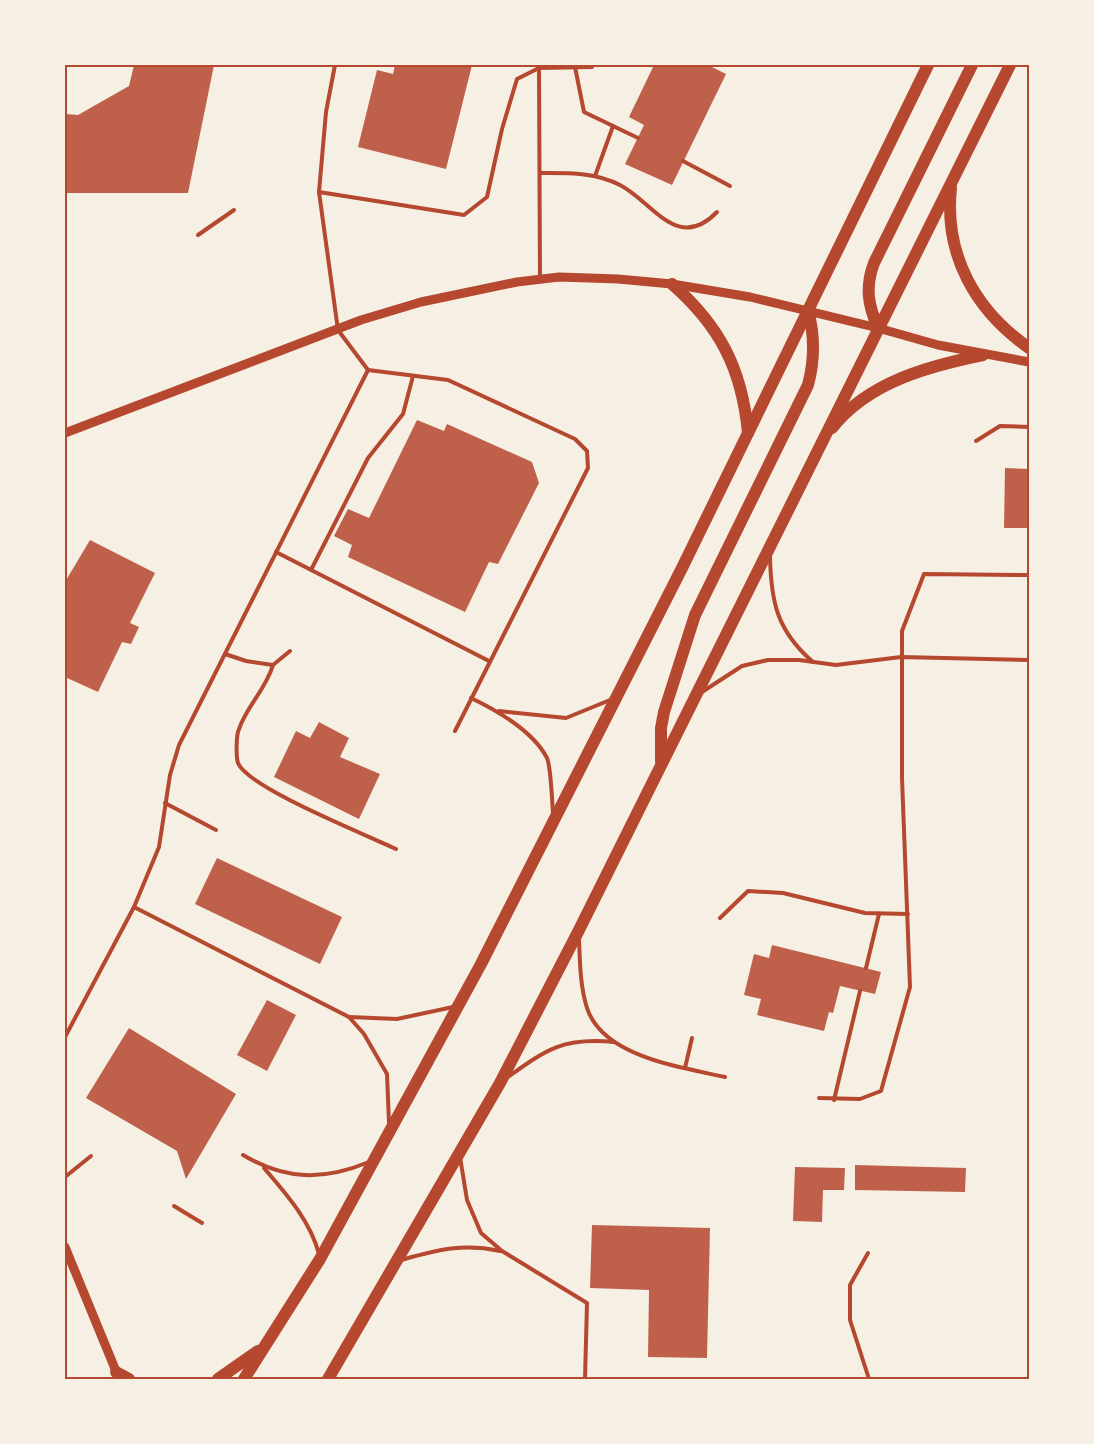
<svg xmlns="http://www.w3.org/2000/svg" width="1094" height="1444" viewBox="0 0 1094 1444" font-family="'Sofia Sans Condensed',sans-serif">
	<style>
		.building { fill: #bf614a }
		.lines { fill: none; stroke-linecap: round; stroke-linejoin: round }
		.service { stroke: #b5482f; stroke-width: 4 }
		.tertiary { stroke: #b5482f; stroke-width: 9 }
		.primary { stroke: #b5482f; stroke-width: 12 }
		.neatline { fill: none; stroke: #b5482f; stroke-width: 2 }
	</style>
	<rect width="100%" height="100%" fill="#f6efe4"/>
	<g class="building">
		<path d="M 134,65 L 214,65 L 188,193 L 65,193 L 65,114 L 78,115 L 129,86 Z"/>
		<path d="M 395,65 L 472,65 L 446,169 L 358,147 L 377,70 L 393,74 Z"/>
		<path d="M 654,65 L 708,65 L 726,74 L 672,185 L 625,164 L 644,125 L 629,117 Z"/>
		<path d="M 417,420 L 444,431 L 447,424 L 532,462 L 539,483 L 498,564 L 489,562 L 465,612 L 348,557 L 352,545 L 334,536 L 348,509 L 369,518 Z"/>
		<path d="M 1005,468 L 1029,469 L 1029,528 L 1004,528 Z"/>
		<path d="M 90,540 L 155,573 L 130,623 L 139,627 L 131,644 L 122,642 L 98,692 L 65,677 L 65,582 Z"/>
		<path d="M 319,722 L 349,738 L 340,757 L 380,774 L 359,819 L 274,777 L 296,731 L 310,738 Z"/>
		<path d="M 217,858 L 342,917 L 320,964 L 195,904 Z"/>
		<path d="M 772,945 L 881,972 L 875,994 L 840,986 L 833,1013 L 829,1012 L 824,1031 L 757,1015 L 761,999 L 744,995 L 754,954 L 769,958 Z"/>
		<path d="M 267,1000 L 296,1015 L 267,1071 L 237,1055 Z"/>
		<path d="M 129,1028 L 236,1094 L 186,1179 L 177,1151 L 86,1098 Z"/>
		<path d="M 855,1165 L 966,1168 L 965,1192 L 855,1190 Z"/>
		<path d="M 795,1167 L 845,1168 L 844,1190 L 823,1190 L 822,1222 L 793,1221 Z"/>
		<path d="M 592,1225 L 710,1228 L 707,1358 L 648,1357 L 649,1290 L 590,1288 Z"/>
	</g>
	<g class="lines">
		<g class="service">
			<path d="M 575,67 L 584,112 L 638,138"/>
			<path d="M 539,68 L 540,278"/>
			<path d="M 683,161 L 730,186"/>
			<path d="M 541,173 C 568,173 595,172 620,185 C 653,202 677,253 717,212"/>
			<path d="M 595,176 L 613,126"/>
			<path d="M 319,192 L 464,215 L 487,197 L 502,129 L 517,79 L 539,68 L 592,67"/>
			<path d="M 198,235 L 234,210"/>
			<path d="M 368,370 L 448,380 L 575,439 L 587,451 L 588,468 L 455,731"/>
			<path d="M 976,441 L 1000,426 L 1029,427"/>
			<path d="M 276,552 L 489,661"/>
			<path d="M 770,557 C 771,602 777,631 813,662"/>
			<path d="M 311,570 L 368,458 L 403,414 L 413,376"/>
			<path d="M 225,654 L 246,661 L 273,665 L 290,651"/>
			<path d="M 273,665 C 266,689 247,706 239,729 C 236,735 236,757 238,763 C 248,788 367,835 396,849"/>
			<path d="M 702,692 L 742,666 L 768,660 L 799,660 L 836,665 L 901,657 L 1029,660"/>
			<path d="M 471,698 C 498,711 533,731 547,758 C 551,767 552,801 553,813"/>
			<path d="M 499,711 L 566,718 L 610,700"/>
			<path d="M 165,803 L 216,830"/>
			<path d="M 134,907 L 349,1017 L 364,1034 L 387,1074 L 389,1123"/>
			<path d="M 720,918 L 748,891 L 783,893 L 865,913 L 908,914"/>
			<path d="M 579,939 C 580,962 580,986 587,1008 C 603,1057 681,1067 725,1077"/>
			<path d="M 866,968 L 879,914"/>
			<path d="M 349,1017 L 397,1019 L 453,1007"/>
			<path d="M 65,1037 L 134,907 L 159,847 L 170,775 L 179,745 L 368,370 L 338,330 L 319,192 L 326,112 L 335,65"/>
			<path d="M 685,1068 L 692,1038"/>
			<path d="M 508,1077 C 547,1049 564,1037 614,1042"/>
			<path d="M 819,1098 L 860,1099 L 881,1091 L 910,987 L 902,778 L 902,631 L 924,574 L 1028,575"/>
			<path d="M 834,1100 L 860,991"/>
			<path d="M 243,1155 C 285,1180 323,1181 369,1162"/>
			<path d="M 460,1157 L 467,1200 L 481,1233 L 502,1251 L 587,1303 L 585,1379"/>
			<path d="M 264,1168 C 286,1194 310,1220 319,1254"/>
			<path d="M 65,1177 L 91,1156"/>
			<path d="M 174,1206 L 202,1223"/>
			<path d="M 868,1253 L 850,1285 L 850,1320 L 869,1379"/>
			<path d="M 401,1260 C 438,1250 462,1243 500,1251"/>
		</g>
		<g class="tertiary">
			<path d="M 65,433 L 361,320 L 421,302 L 517,282 L 559,277 L 618,279 L 672,284 L 750,297 L 878,328 L 938,345 L 1029,362"/>
			<path d="M 65,1247 L 118,1376"/>
		</g>
		<g class="primary">
			<path d="M 951,188 C 944,255 975,310 1029,348"/>
			<path d="M 672,284 C 720,326 742,369 748,433"/>
			<path d="M 878,328 C 868,305 865,287 874,263 L 972,65"/>
			<path d="M 832,428 C 868,382 929,366 983,355"/>
			<path d="M 661,761 L 661,728 L 664,712 L 695,615 L 808,385 C 815,359 815,336 808,310"/>
			<path d="M 116,1372 L 129,1379"/>
			<path d="M 218,1379 L 258,1351"/>
			<path d="M 244,1379 L 320,1259 L 481,964 L 682,568 L 928,65"/>
			<path d="M 328,1379 L 500,1083 L 579,930 L 1010,65"/>
		</g>
	</g>
	<rect width="1094" height="1444" fill="none" stroke="#f6efe4" stroke-width="132"/>
	<rect x="66" y="66" width="962" height="1312" class="neatline"/>
</svg>
